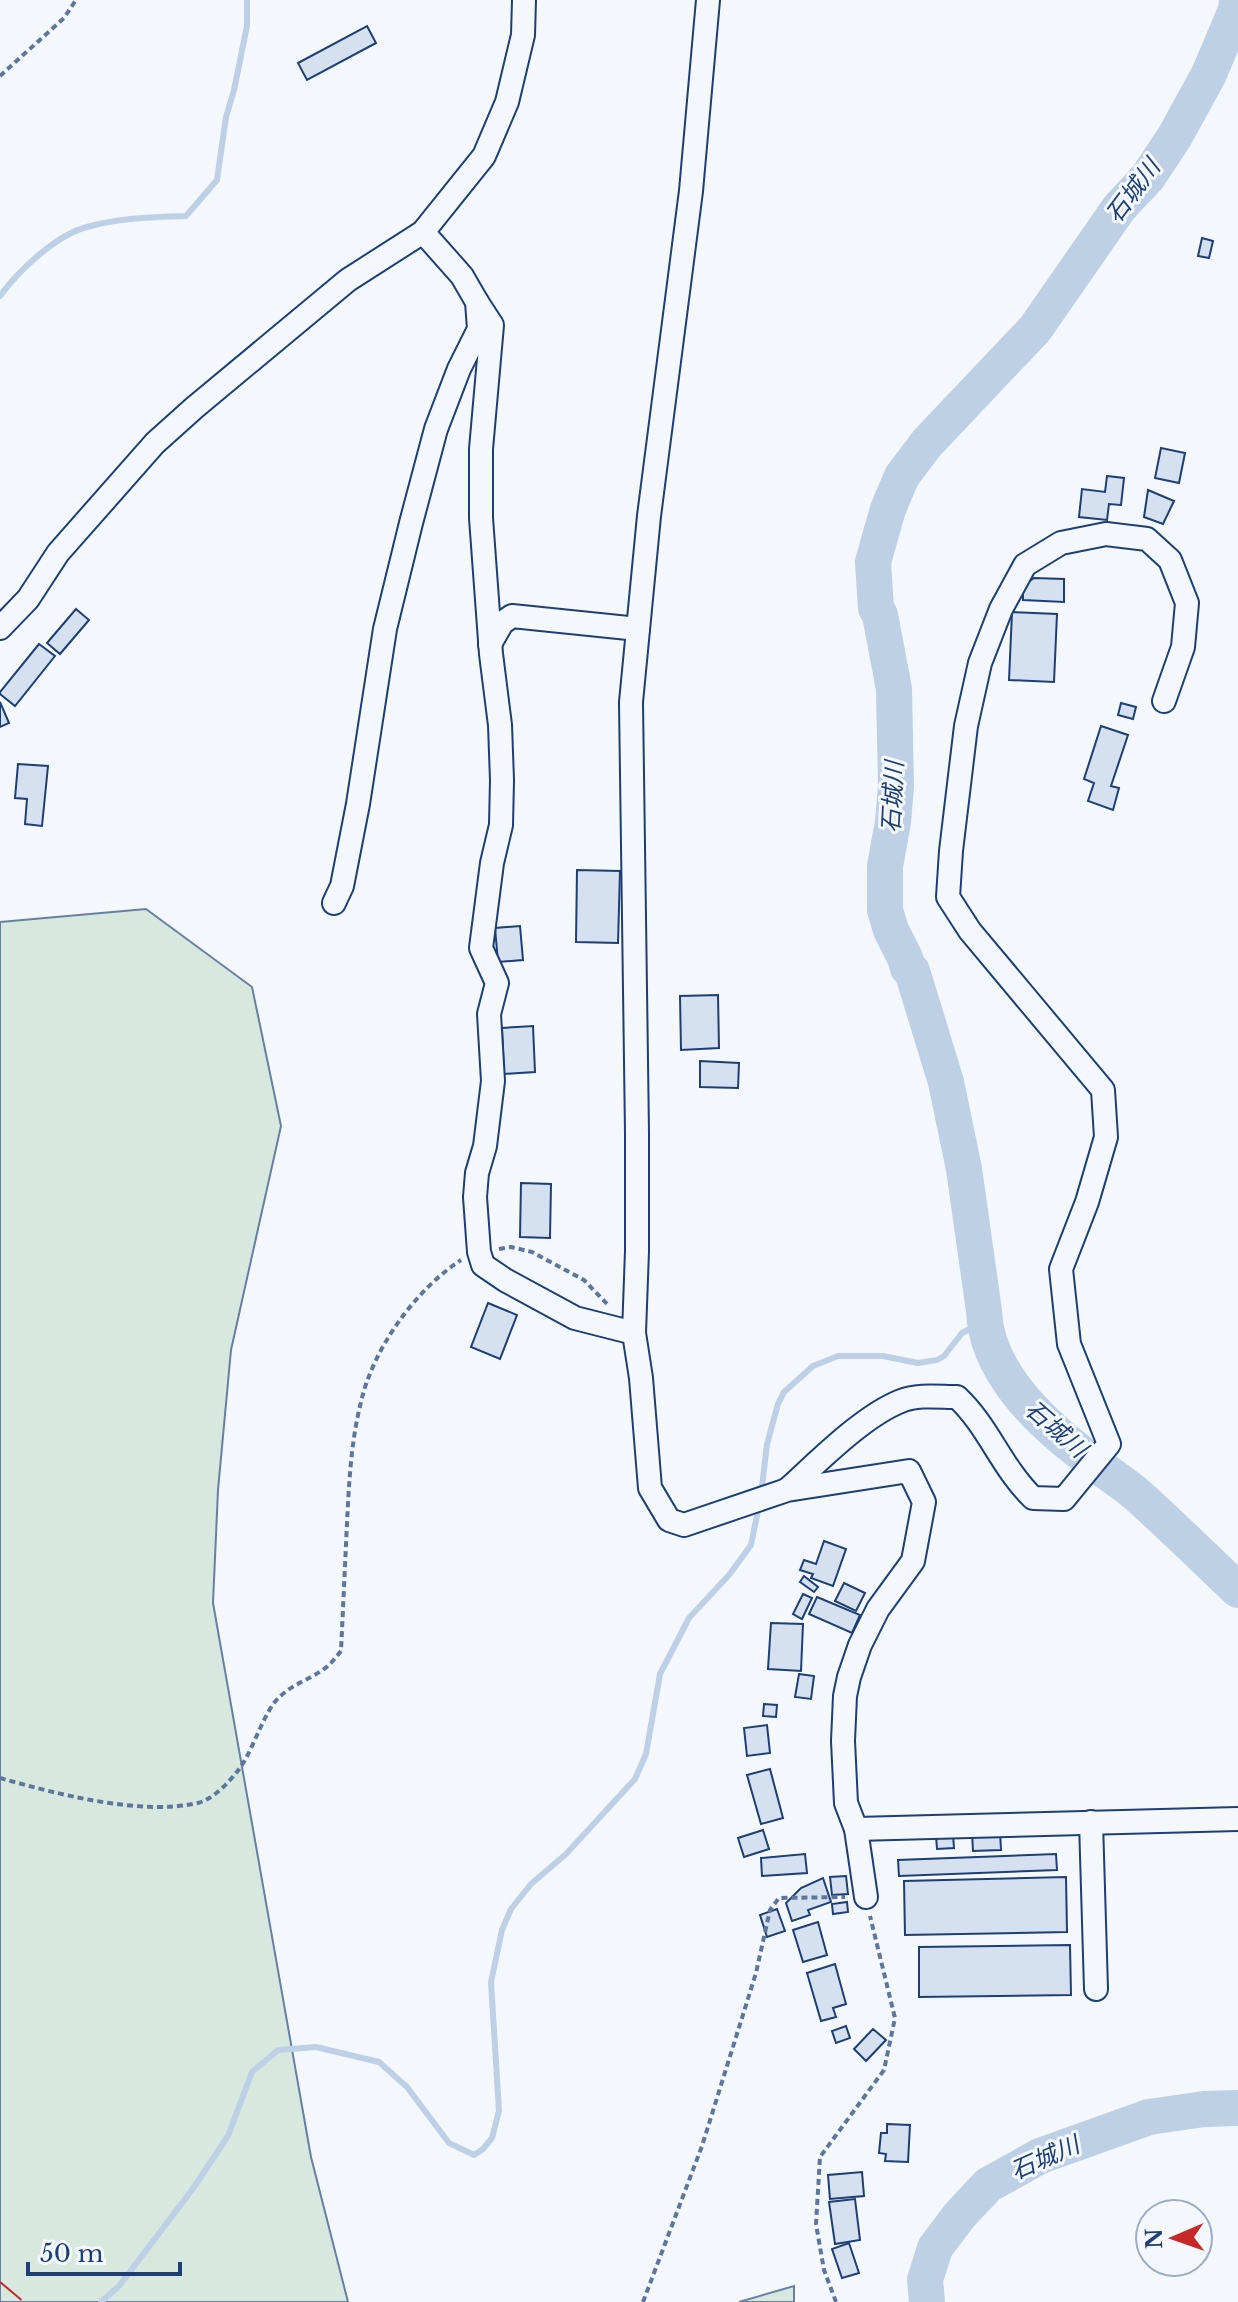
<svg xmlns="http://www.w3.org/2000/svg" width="1238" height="2302" viewBox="0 0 1238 2302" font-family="'Libre Baskerville','Noto Sans JP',serif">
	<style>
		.green { fill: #d7e8df; stroke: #687fa3; stroke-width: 2 }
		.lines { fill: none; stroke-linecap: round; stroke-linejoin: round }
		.stream { stroke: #bed0e5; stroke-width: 6 }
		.river { stroke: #bed0e5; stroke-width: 36 }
		.building { fill: #d5e0f0; stroke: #1d3f73; stroke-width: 2 }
		.minor-casing { stroke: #1d3f73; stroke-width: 26 }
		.path { stroke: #5e769c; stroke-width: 4; stroke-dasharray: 6 4; stroke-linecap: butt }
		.minor { stroke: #f4f7fb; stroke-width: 22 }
		.power { stroke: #c62828; stroke-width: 2; stroke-dasharray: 28 6 4 6; stroke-linecap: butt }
		.labels { text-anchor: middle; stroke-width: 6; stroke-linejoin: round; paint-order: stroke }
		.water-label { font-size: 24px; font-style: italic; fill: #1d3f73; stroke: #f4f7fb }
	</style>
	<rect width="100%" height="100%" fill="#f4f7fb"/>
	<g class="green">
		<path d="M 146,909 L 252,987 L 281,1126 L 231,1350 L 218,1490 L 213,1603 L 311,2157 L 348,2302 L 0,2302 L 0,922 Z"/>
		<path d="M 794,2286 L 794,2302 L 739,2302 Z"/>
	</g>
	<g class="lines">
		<g class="stream">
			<path d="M 0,296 C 18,271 56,235 87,227 C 118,218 153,217 186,216 L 217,180 L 226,117 L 234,90 L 247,26 L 247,0"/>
			<path d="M 761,1495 L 767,1444 L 778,1404 L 784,1392 L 813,1366 L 838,1356 L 883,1356 L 918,1363 L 937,1360 L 944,1356 L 962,1333 L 985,1321"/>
			<path d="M 101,2302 L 119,2286 L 192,2190 L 228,2136 L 252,2072 L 278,2050 L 316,2047 L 379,2062 L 407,2087 L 449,2143 L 474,2155 L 483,2149 L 492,2138 L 499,2111 L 491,1982 L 502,1930 L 511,1909 L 531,1884 L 566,1854 L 635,1779 L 646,1754 L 660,1674 L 689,1618 L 729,1575 L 751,1545 L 759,1506"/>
		</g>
		<g class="river">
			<path d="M 1237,0 L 1236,10 L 1209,74 L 1175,136 L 1148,177 L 1119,208 L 1035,329 L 927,443 L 902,476 L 888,509 L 873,562 L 876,608 L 880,615 L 894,689 L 896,786 L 893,822 L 885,866 L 885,910 L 891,930 L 905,958 L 908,968 L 912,971 L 946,1082 L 964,1169 L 984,1311 C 986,1370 1037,1419 1081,1453 C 1098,1467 1118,1479 1135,1493 C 1170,1524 1204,1558 1238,1590"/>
			<path d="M 927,2302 L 925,2280 L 935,2248 L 959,2216 L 988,2185 L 1040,2156 L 1149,2117 L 1204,2109 L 1238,2108"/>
		</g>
	</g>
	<g class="building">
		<path d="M 367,26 L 376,43 L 307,80 L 298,63 Z"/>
		<path d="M 1202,238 L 1213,241 L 1209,258 L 1198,256 Z"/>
		<path d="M 1161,448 L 1185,453 L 1179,483 L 1155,478 Z"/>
		<path d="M 1107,476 L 1124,478 L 1121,505 L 1109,504 L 1107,520 L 1079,517 L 1082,489 L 1105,492 Z"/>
		<path d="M 1148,490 L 1174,501 L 1163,524 L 1144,517 Z"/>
		<path d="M 1034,578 L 1064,579 L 1064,602 L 1023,600 L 1023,586 Z"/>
		<path d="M 76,609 L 89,620 L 60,654 L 47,643 Z"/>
		<path d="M 1012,612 L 1057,614 L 1054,682 L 1009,680 Z"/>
		<path d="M 39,644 L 55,656 L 15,706 L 0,694 L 0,692 Z"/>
		<path d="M 0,702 L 9,723 L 0,727 Z"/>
		<path d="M 1121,703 L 1136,707 L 1133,719 L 1118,715 Z"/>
		<path d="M 1101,726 L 1128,735 L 1111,786 L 1119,788 L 1113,810 L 1088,801 L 1094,783 L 1084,779 Z"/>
		<path d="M 18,764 L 48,766 L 42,826 L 25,824 L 27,799 L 15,798 Z"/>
		<path d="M 577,870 L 620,871 L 618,943 L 576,942 Z"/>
		<path d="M 520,926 L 523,960 L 498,962 L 495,928 Z"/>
		<path d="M 718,995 L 719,1048 L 681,1050 L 680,996 Z"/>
		<path d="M 533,1026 L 535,1072 L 504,1074 L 502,1028 Z"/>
		<path d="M 700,1061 L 739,1063 L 738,1088 L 700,1087 Z"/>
		<path d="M 521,1183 L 551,1184 L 550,1238 L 520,1237 Z"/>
		<path d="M 488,1303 L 517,1315 L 500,1359 L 471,1347 Z"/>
		<path d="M 824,1541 L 846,1549 L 833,1586 L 811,1578 L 813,1574 L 800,1570 L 804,1560 L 816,1564 Z"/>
		<path d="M 804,1576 L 818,1587 L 814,1592 L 800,1582 Z"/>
		<path d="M 844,1583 L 865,1593 L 856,1611 L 835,1601 Z"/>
		<path d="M 803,1594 L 812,1598 L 802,1619 L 793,1614 Z"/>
		<path d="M 817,1597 L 860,1615 L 852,1633 L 809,1614 Z"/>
		<path d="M 771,1623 L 803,1624 L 801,1671 L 768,1669 Z"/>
		<path d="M 799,1674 L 814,1676 L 811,1699 L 795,1697 Z"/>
		<path d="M 764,1704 L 777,1705 L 776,1717 L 763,1716 Z"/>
		<path d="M 767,1725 L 770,1753 L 747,1756 L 744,1728 Z"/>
		<path d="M 770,1769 L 783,1818 L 761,1824 L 747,1775 Z"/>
		<path d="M 763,1830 L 769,1849 L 744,1857 L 738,1838 Z"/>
		<path d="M 1000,1831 L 1001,1850 L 973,1851 L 972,1833 Z"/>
		<path d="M 936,1835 L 953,1835 L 954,1848 L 937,1849 Z"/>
		<path d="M 805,1854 L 807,1873 L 762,1876 L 761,1858 Z"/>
		<path d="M 1056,1854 L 1057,1870 L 899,1876 L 898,1860 Z"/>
		<path d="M 846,1876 L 848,1894 L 832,1895 L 830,1877 Z"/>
		<path d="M 1066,1877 L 1067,1932 L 905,1935 L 904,1881 Z"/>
		<path d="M 823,1878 L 831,1902 L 808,1910 L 810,1915 L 792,1921 L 786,1903 L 801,1888 Z"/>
		<path d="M 847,1902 L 848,1912 L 833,1914 L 832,1904 Z"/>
		<path d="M 777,1909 L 785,1931 L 767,1937 L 760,1915 Z"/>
		<path d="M 818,1922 L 827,1955 L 803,1962 L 793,1930 Z"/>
		<path d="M 1070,1945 L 1071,1995 L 919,1997 L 919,1947 Z"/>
		<path d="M 835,1964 L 846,2004 L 833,2008 L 836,2017 L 821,2021 L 807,1973 Z"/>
		<path d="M 846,2026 L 850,2038 L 836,2043 L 832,2031 Z"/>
		<path d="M 873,2029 L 886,2040 L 866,2061 L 854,2049 Z"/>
		<path d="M 887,2124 L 910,2125 L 908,2162 L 885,2161 L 886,2154 L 879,2153 L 881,2133 L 887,2133 Z"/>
		<path d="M 862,2172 L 864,2196 L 830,2199 L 828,2175 Z"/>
		<path d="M 855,2199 L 860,2240 L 835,2244 L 829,2202 Z"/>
		<path d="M 849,2243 L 859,2273 L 842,2278 L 832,2249 Z"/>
	</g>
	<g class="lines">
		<g class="minor-casing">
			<g id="minor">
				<path d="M 708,0 L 691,191 L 649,516 L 631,702 L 637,1133 L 637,1251 L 634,1333 L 641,1378 L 650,1488 L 669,1520 L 684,1525 L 787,1490 L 909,1471 L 924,1502 L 913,1561 L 878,1609 L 860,1645 L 849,1677 L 845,1696 L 843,1741 L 846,1803 L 856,1829 L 866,1897"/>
				<path d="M 477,302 L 492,325 L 481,449 L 481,518 L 491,654 L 500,725 L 502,780 L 501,825 L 492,863 L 481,948 L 497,983 L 489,1014 L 493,1081 L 485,1146 L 477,1173 L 475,1197 L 479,1252 L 483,1265 L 505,1280 L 575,1318 L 634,1333"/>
				<path d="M 0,628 L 28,599 L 58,553 L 155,443 L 194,408 L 348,280 L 423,232 L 484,156 L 507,102 L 523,35 L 524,0"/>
				<path d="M 490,644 L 502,623 L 512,616 L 638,629"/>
				<path d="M 334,903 L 342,886 L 358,804 L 385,629 L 411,523 L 436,429 L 459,369 L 479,329 L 477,302 L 462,276 L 423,232"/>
				<path d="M 788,1489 C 819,1461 863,1416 901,1401 C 918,1394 939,1397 957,1397 C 989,1427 1001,1467 1033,1498 L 1064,1499 L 1109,1444 L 1069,1344 L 1061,1269 L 1087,1202 L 1106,1137 L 1103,1090 L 970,931 L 948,897 L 951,851 L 966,726 L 980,663 L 1001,609 L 1025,565 L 1061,543 L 1106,534 L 1147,539 L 1170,560 L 1187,603 L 1183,647 L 1164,701"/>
				<path d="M 1091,1822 L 1096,1989"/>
				<path d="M 856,1829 L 1238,1819"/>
			</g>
		</g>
		<g class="path">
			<path d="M 0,76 L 64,18 L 76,0"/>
			<path d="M 499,1249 L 511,1247 L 532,1252 L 584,1280 L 608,1305"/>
			<path d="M 0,1778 C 57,1794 140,1816 198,1803 C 213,1799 227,1784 236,1773 C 251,1756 259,1724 274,1703 C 290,1683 312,1680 329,1665 C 333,1661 337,1656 341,1651 C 343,1609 345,1566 347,1523 C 349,1483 351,1441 361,1402 C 373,1349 415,1290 461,1260"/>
			<path d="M 643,2302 L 702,2146 L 756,1973 L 770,1910 L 779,1898 L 845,1897"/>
			<path d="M 836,2302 L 824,2270 L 816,2224 L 820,2157 L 884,2070 L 895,2018 L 870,1916"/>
		</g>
		<use href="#minor" class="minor"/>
		<path class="power" d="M 0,2282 L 24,2302"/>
	</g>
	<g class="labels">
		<g class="water-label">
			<text transform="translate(1133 191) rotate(-53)" y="8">石城川</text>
			<text transform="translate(893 797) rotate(-87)" y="8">石城川</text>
			<text transform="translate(1056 1429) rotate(41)" y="8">石城川</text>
			<text transform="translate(1045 2158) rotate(-24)" y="8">石城川</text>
		</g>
	</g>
	<g transform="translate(1174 2238) rotate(268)"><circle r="38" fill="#f4f7fb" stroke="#9eadc5" stroke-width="2"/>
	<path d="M0-6L14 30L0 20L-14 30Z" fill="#c62828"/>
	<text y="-12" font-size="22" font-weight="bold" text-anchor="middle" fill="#1d3f73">N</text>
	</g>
	<path d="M28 2262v12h152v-12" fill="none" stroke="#1d3f73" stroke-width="4"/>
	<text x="40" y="2262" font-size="24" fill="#1d3f73" stroke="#f4f7fb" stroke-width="6" paint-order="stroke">50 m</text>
</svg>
